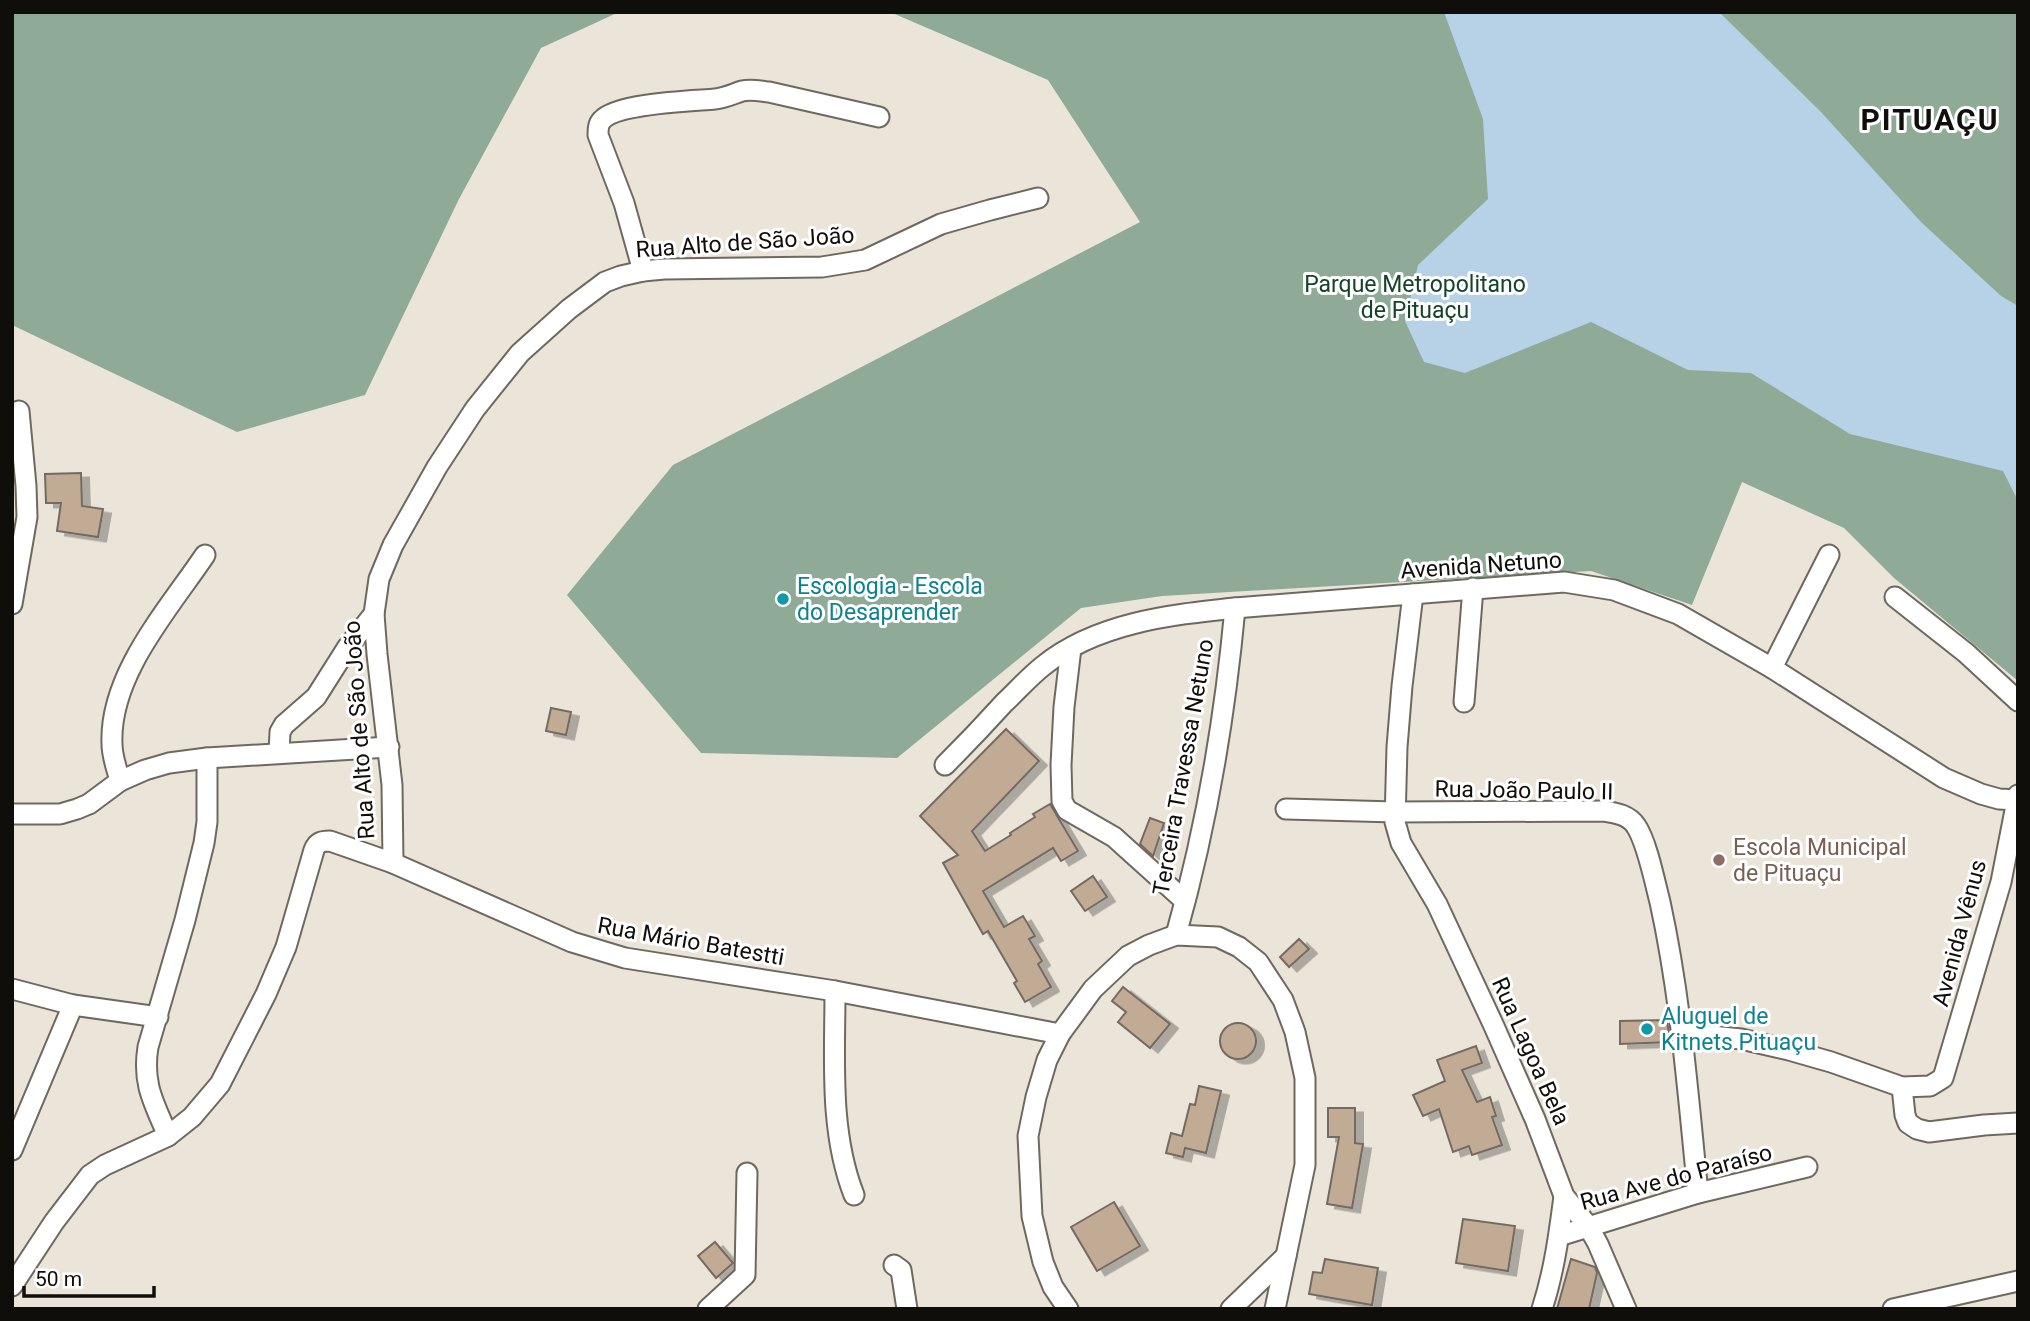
<svg xmlns="http://www.w3.org/2000/svg" width="2030" height="1321" viewBox="0 0 2030 1321" font-family="Roboto,sans-serif">
	<style>
		.forest { fill: #8fab97 }
		.water { fill: #b7d1e6 }
		.building { fill: #c1ab94; stroke: #736b62; stroke-width: 2; filter: url(#shadow) }
		.lines { fill: none; stroke-linecap: round; stroke-linejoin: round }
		.street-casing { stroke: #6e695f; stroke-width: 23 }
		.street { stroke: #fff; stroke-width: 19 }
		.culture-dot { fill: #0f9aa8; stroke: #fff; stroke-width: 2.5 }
		.education-dot { fill: #8d6e63; stroke: #fff; stroke-width: 2.5 }
		.labels { text-anchor: middle; stroke-width: 6; stroke-linejoin: round; paint-order: stroke }
		.street-label { font-size: 23px; fill: #100e0a; stroke: #fff }
		.park-label { font-size: 23px; fill: #144327; stroke: #fff }
		.culture-label { font-size: 23px; fill: #0d838f; stroke: #fff; text-anchor: start }
		.education-label { font-size: 23px; fill: #785e54; stroke: #fff; text-anchor: start }
		.district-label { font-size: 30px; font-weight: bold; letter-spacing: 2px; fill: #100e0a; stroke: #fff }
	</style>
	<defs>
		<filter id="shadow"><feDropShadow dx="8" dy="4.5" stdDeviation="0" flood-color="#0004"/></filter>
	</defs>
	<rect width="100%" height="100%" fill="#ebe4d9"/>
	<g class="forest">
		<path d="M 12,12 L 619,12 L 541,48 L 459,199 L 365,395 L 237,432 L 12,325 Z"/>
		<path d="M 890,12 L 2018,12 L 2018,681 L 1894,578 L 1844,528 L 1742,482 L 1692,605 L 1591,571 L 1162,596 L 1081,608 L 897,758 L 701,753 L 567,595 L 673,465 L 1140,222 L 1048,80 Z"/>
	</g>
	<path class="water" d="M 1444,12 L 1719,12 L 1821,112 L 1921,222 L 2001,296 L 2018,306 L 2018,501 L 2003,471 L 1850,434 L 1751,373 L 1688,370 L 1591,322 L 1465,373 L 1424,362 L 1405,321 L 1418,265 L 1488,199 L 1483,119 Z"/>
	<g class="building">
		<path d="M 81,473 L 82,506 L 103,509 L 98,537 L 57,531 L 61,503 L 46,503 L 45,474 Z"/>
		<path d="M 551,708 L 571,712 L 566,735 L 546,731 Z"/>
		<path d="M 1006,729 L 1039,761 L 972,831 L 985,851 L 1011,835 L 1010,833 L 1035,817 L 1033,814 L 1050,804 L 1078,851 L 1061,861 L 1053,848 L 983,891 L 1004,927 L 1023,916 L 1035,936 L 1029,939 L 1042,961 L 1038,964 L 1051,987 L 1025,1002 L 1014,983 L 1017,981 L 988,931 L 983,934 L 943,863 L 958,855 L 920,816 Z"/>
		<path d="M 1150,818 L 1164,823 L 1153,856 L 1140,844 Z"/>
		<path d="M 1093,876 L 1107,897 L 1085,911 L 1071,891 Z"/>
		<path d="M 1299,939 L 1309,949 L 1289,967 L 1280,957 Z"/>
		<path d="M 1123,987 L 1170,1024 L 1150,1048 L 1118,1022 L 1126,1012 L 1112,1001 Z"/>
		<path d="M 1667,1020 L 1670,1042 L 1620,1044 L 1620,1021 Z"/>
		<circle cx="1238" cy="1041" r="18"/>
		<path d="M 1476,1046 L 1482,1063 L 1462,1070 L 1477,1102 L 1490,1097 L 1496,1116 L 1492,1117 L 1502,1145 L 1472,1155 L 1469,1146 L 1453,1152 L 1439,1109 L 1423,1116 L 1413,1095 L 1445,1081 L 1437,1060 Z"/>
		<path d="M 1199,1086 L 1221,1091 L 1206,1153 L 1185,1148 L 1183,1157 L 1166,1153 L 1171,1133 L 1182,1136 L 1190,1104 L 1195,1105 Z"/>
		<path d="M 1328,1108 L 1355,1108 L 1355,1143 L 1363,1144 L 1352,1208 L 1327,1204 L 1339,1137 L 1328,1137 Z"/>
		<path d="M 1114,1202 L 1140,1246 L 1097,1271 L 1071,1227 Z"/>
		<path d="M 1463,1219 L 1515,1226 L 1508,1271 L 1456,1263 Z"/>
		<path d="M 715,1242 L 733,1263 L 716,1278 L 698,1256 Z"/>
		<path d="M 1325,1259 L 1378,1268 L 1372,1305 L 1309,1294 L 1313,1272 L 1322,1273 Z"/>
		<path d="M 1571,1259 L 1595,1267 L 1597,1273 L 1589,1309 L 1557,1309 Z"/>
	</g>
	<g class="lines">
		<g class="street-casing">
			<g id="street">
				<path d="M 643,271 L 624,203 L 598,135 C 598,130 598,124 602,120 C 617,103 692,101 715,99 C 725,98 733,94 742,91 C 751,89 760,91 769,92 L 879,117"/>
				<path d="M 1413,594 L 1402,686 L 1397,747 L 1395,822 L 1401,843 L 1437,904 L 1493,1024 L 1535,1119 L 1564,1196 L 1588,1226 L 1598,1244 L 1626,1309"/>
				<path d="M 1895,597 L 1966,653 L 2018,701"/>
				<path d="M 12,604 L 27,517 L 26,486 L 19,411"/>
				<path d="M 1071,648 L 1064,707 L 1061,765 L 1062,801 L 1067,810 L 1114,837 L 1185,901"/>
				<path d="M 1772,668 L 1829,555"/>
				<path d="M 1464,702 L 1473,588"/>
				<path d="M 279,753 L 280,732 L 284,725 L 316,697 L 347,648 L 374,614"/>
				<path d="M 945,765 C 965,745 985,724 1004,703 C 1017,691 1029,677 1043,666 C 1096,623 1169,615 1235,608 L 1564,582 L 1614,590 L 1678,614 L 1772,668 L 1944,778 L 1981,794 L 1999,799 L 2018,800"/>
				<path d="M 120,781 C 117,769 112,757 112,744 C 109,675 168,610 205,555"/>
				<path d="M 1286,809 L 1395,812 L 1604,811 C 1616,813 1629,815 1636,826 C 1647,842 1655,883 1660,902 C 1681,998 1688,1095 1698,1193"/>
				<path d="M 12,814 L 60,814 L 77,809 L 89,804 L 120,781 L 145,770 L 169,763 L 207,758 L 389,747"/>
				<path d="M 393,863 L 392,785 L 377,654 L 374,614 L 379,579 L 393,545 L 437,467 L 475,409 L 520,353 L 569,309 L 605,282 L 621,276 L 643,271 L 664,269 L 822,267 L 865,260 L 941,224 L 990,210 L 1038,198"/>
				<path d="M 1176,935 C 1206,829 1225,717 1235,608"/>
				<path d="M 12,989 L 73,1005 L 158,1017"/>
				<path d="M 835,991 C 835,1059 829,1131 854,1195"/>
				<path d="M 1682,1033 L 1741,1039 L 1789,1050 L 1831,1062 L 1902,1087 L 1930,1086 L 1943,1078 L 2001,882 L 2018,795"/>
				<path d="M 1902,1087 L 1905,1115 L 1908,1123 L 1917,1129 L 1929,1132 L 1984,1125 L 2018,1123"/>
				<path d="M 168,1136 C 154,1103 142,1084 148,1047 L 185,920 L 204,843 L 207,822 L 207,758"/>
				<path d="M 12,1150 L 73,1005"/>
				<path d="M 1559,1236 L 1698,1193 L 1807,1167"/>
				<path d="M 894,1265 L 901,1270 L 907,1309"/>
				<path d="M 12,1286 L 54,1222 L 90,1175 L 105,1165 L 168,1136 L 192,1117 L 220,1084 L 266,994 L 286,947 L 314,850 C 317,842 322,841 330,841 L 393,863 L 572,942 L 625,958 L 835,991 L 1060,1034"/>
				<path d="M 708,1309 L 745,1275 L 747,1173"/>
				<path d="M 1068,1309 L 1053,1287 L 1043,1262 L 1032,1216 L 1028,1136 L 1036,1097 L 1047,1060 L 1060,1034 L 1093,989 L 1128,956 L 1149,945 L 1176,935 L 1218,937 L 1239,947 L 1258,962 L 1283,1000 L 1295,1032 L 1305,1078 L 1305,1165 L 1275,1309"/>
				<path d="M 1231,1309 L 1286,1256"/>
				<path d="M 1542,1309 C 1554,1272 1559,1235 1564,1196"/>
				<path d="M 1893,1309 L 2018,1281"/>
			</g>
		</g>
		<use href="#street" class="street"/>
	</g>
	<g class="culture-dot">
		<circle cx="783" cy="599" r="7"/>
		<circle cx="1647" cy="1029" r="7"/>
	</g>
	<circle class="education-dot" cx="1719" cy="860" r="7"/>
	<g class="labels">
		<g class="street-label">
			<text transform="translate(745 242) rotate(-4)" y="8">Rua Alto de São João</text>
			<text transform="translate(1481 565) rotate(-4)" y="8">Avenida Netuno</text>
			<text transform="translate(359 730) rotate(-94)" y="8">Rua Alto de São João</text>
			<text transform="translate(1183 767) rotate(-80)" y="8">Terceira Travessa Netuno</text>
			<text transform="translate(1524 790) rotate(1)" y="8">Rua João Paulo II</text>
			<text transform="translate(1959 933) rotate(-75)" y="8">Avenida Vênus</text>
			<text transform="translate(691 941) rotate(10)" y="8">Rua Mário Batestti</text>
			<text transform="translate(1531 1051) rotate(66)" y="8">Rua Lagoa Bela</text>
			<text transform="translate(1676 1177) rotate(-15)" y="8">Rua Ave do Paraíso</text>
		</g>
		<g class="park-label">
			<text x="1415" y="292">Parque Metropolitano<tspan x="1415" dy="26">de Pituaçu</tspan></text>
		</g>
		<g class="culture-label">
			<text x="797" y="594">Escologia - Escola<tspan x="797" dy="26">do Desaprender</tspan></text>
			<text x="1661" y="1024">Aluguel de<tspan x="1661" dy="26">Kitnets Pituaçu</tspan></text>
		</g>
		<g class="education-label">
			<text x="1733" y="855">Escola Municipal<tspan x="1733" dy="26">de Pituaçu</tspan></text>
		</g>
		<g class="district-label">
			<text x="1930" y="130">PITUAÇU</text>
		</g>
	</g>
	<rect width="2030" height="1321" fill="none" stroke="#100e0a" stroke-width="28"/>
	<path d="M24 1286v10h130v-10" fill="none" stroke="#100e0a" stroke-width="3.5"/>
	<text x="35" y="1286" font-size="21" fill="#100e0a" stroke="#ffffff" stroke-width="5" paint-order="stroke">50 m</text>
</svg>
